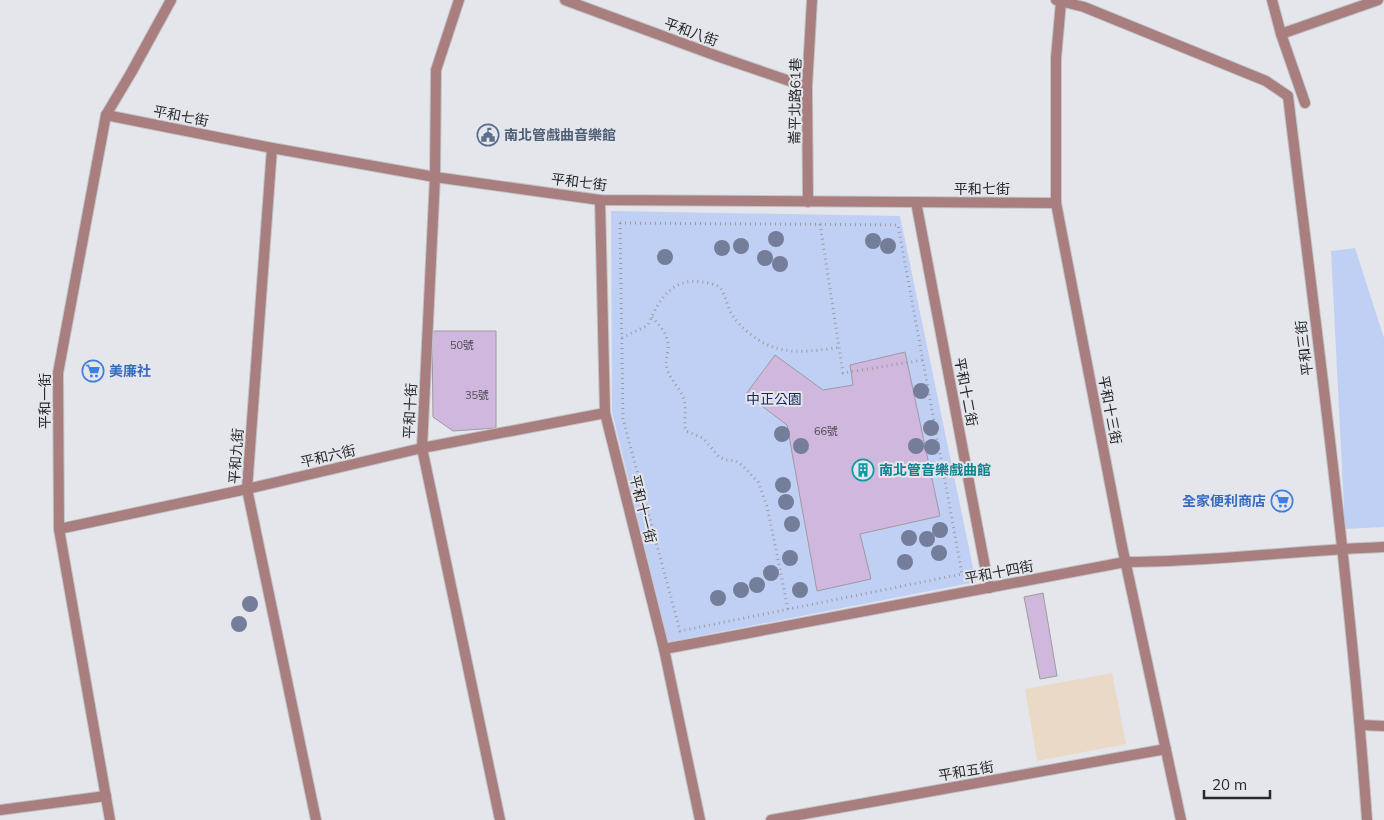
<svg xmlns="http://www.w3.org/2000/svg" width="1384" height="820" viewBox="0 0 1384 820" font-family="Mulish,'Noto Sans TC',sans-serif">
	<style>
		.education { fill: #ead9c7 }
		.green { fill: #c0d0f5 }
		.building { fill: #d0b7dd; stroke: #9e9b9f }
		.lines { fill: none; stroke-linecap: round; stroke-linejoin: round }
		.lane-casing { stroke: #c2c4c8; stroke-width: 12 }
		.street-casing { stroke: #c2c4c8; stroke-width: 12 }
		.path { stroke: #9b9ca0; stroke-width: 3; stroke-dasharray: 1 4; stroke-linecap: butt }
		.lane { stroke: #a97e7e; stroke-width: 10 }
		.street { stroke: #a97e7e; stroke-width: 10 }
		.tree { fill: #747d9a }
		.labels { text-anchor: middle; stroke-width: 4; stroke-linejoin: round; paint-order: stroke }
		.number-label { font-size: 11px; fill: #524c58 }
		.street-label { font-size: 14px; fill: #28292b; stroke: #e4e6eb }
		.service-label { font-size: 14px; font-weight: bold; fill: #4e5e75; stroke: #e4e6eb; text-anchor: start }
		.shop-label { font-size: 14px; font-weight: bold; fill: #366cbe; stroke: #e4e6eb; text-anchor: start }
		.park-label { font-size: 14px; fill: #182757; stroke: #e4e6eb }
		.culture-label { font-size: 14px; font-weight: bold; fill: #0d838f; stroke: #e4e6eb; text-anchor: start }
	</style>
	<rect width="100%" height="100%" fill="#e4e6eb"/>
	<path class="education" d="M 1112,673 L 1126,744 L 1037,761 L 1025,689 Z"/>
	<g class="green">
		<path d="M 611,211 L 900,216 L 976,582 L 668,642 L 612,412 Z"/>
		<path d="M 1355,248 L 1384,338 L 1384,527 L 1345,529 L 1331,251 Z"/>
	</g>
	<g class="building">
		<path d="M 432,331 L 496,331 L 496,428 L 453,431 L 433,417 Z"/>
		<path d="M 905,352 L 940,516 L 860,534 L 871,579 L 817,591 L 787,425 L 746,394 L 775,355 L 823,390 L 853,385 L 850,365 Z"/>
		<path d="M 1043,593 L 1057,676 L 1040,679 L 1024,597 Z"/>
	</g>
	<g class="lines">
		<g class="lane-casing">
			<g id="lane">
				<path d="M 1272,0 L 1281,34 L 1305,103"/>
				<path d="M 1281,34 L 1378,0"/>
				<path d="M 435,177 L 436,70 L 459,0"/>
				<path d="M 1361,725 L 1384,726"/>
			</g>
		</g>
		<g class="street-casing">
			<g id="street">
				<path d="M 565,0 L 717,56 L 807,87"/>
				<path d="M 1056,0 L 1084,7 L 1266,81 L 1288,96 C 1317,337 1350,578 1367,820"/>
				<path d="M 1061,2 L 1056,58 L 1056,203 L 1122,546 L 1181,820"/>
				<path d="M 106,115 L 272,148 L 435,177 L 600,200 L 1056,203"/>
				<path d="M 272,148 L 247,489 L 316,820"/>
				<path d="M 435,177 L 422,448 L 500,820"/>
				<path d="M 600,200 L 605,413 L 664,649 L 700,820"/>
				<path d="M 808,202 L 807,87 L 812,0"/>
				<path d="M 916,202 L 989,588"/>
				<path d="M 59,529 L 247,489 L 422,448 L 605,413"/>
				<path d="M 664,649 L 1125,562 C 1212,562 1298,550 1384,547"/>
				<path d="M 0,810 L 106,796"/>
				<path d="M 110,820 L 59,529 L 58,373 L 106,115 L 131,73 L 171,0"/>
				<path d="M 771,820 L 1166,749"/>
			</g>
		</g>
		<g class="path">
			<path d="M 620,223 L 898,225 L 962,574 L 680,631 L 623,419 Z"/>
			<path d="M 820,224 L 843,373 L 923,360"/>
			<path d="M 652,317 C 660,326 670,336 668,350 C 667,357 665,362 667,369 C 671,381 681,389 684,400 C 687,410 683,421 686,431 L 703,438 L 719,457 L 726,460 L 736,461 L 742,465 L 758,482 L 767,506 L 788,609"/>
			<path d="M 622,338 L 648,325 C 658,301 672,277 702,282 C 708,283 716,284 720,288 C 726,295 727,308 733,316 C 740,327 756,340 768,345 C 789,355 817,351 840,347"/>
		</g>
		<use href="#lane" class="lane"/>
		<use href="#street" class="street"/>
	</g>
	<g class="tree">
		<circle cx="776" cy="239" r="8"/>
		<circle cx="873" cy="241" r="8"/>
		<circle cx="741" cy="246" r="8"/>
		<circle cx="888" cy="246" r="8"/>
		<circle cx="722" cy="248" r="8"/>
		<circle cx="665" cy="257" r="8"/>
		<circle cx="765" cy="258" r="8"/>
		<circle cx="780" cy="264" r="8"/>
		<circle cx="921" cy="391" r="8"/>
		<circle cx="931" cy="428" r="8"/>
		<circle cx="782" cy="434" r="8"/>
		<circle cx="801" cy="446" r="8"/>
		<circle cx="916" cy="446" r="8"/>
		<circle cx="932" cy="447" r="8"/>
		<circle cx="783" cy="485" r="8"/>
		<circle cx="786" cy="502" r="8"/>
		<circle cx="792" cy="524" r="8"/>
		<circle cx="940" cy="530" r="8"/>
		<circle cx="909" cy="538" r="8"/>
		<circle cx="927" cy="539" r="8"/>
		<circle cx="939" cy="553" r="8"/>
		<circle cx="790" cy="558" r="8"/>
		<circle cx="905" cy="562" r="8"/>
		<circle cx="771" cy="573" r="8"/>
		<circle cx="757" cy="585" r="8"/>
		<circle cx="741" cy="590" r="8"/>
		<circle cx="800" cy="590" r="8"/>
		<circle cx="718" cy="598" r="8"/>
		<circle cx="250" cy="604" r="8"/>
		<circle cx="239" cy="624" r="8"/>
	</g>
	<defs>
		<g id="civic-ring" transform="scale(1.125)"><circle r="9.5" fill="#e4e6eb" stroke="#5c6f8a" stroke-width="1.5"/><path d="M-.6-6.5H3V-4.5H.6V-3L4-1V1h2V6H-6V1h2V-1L-.6-3ZM-1.2 2.5V6h2.4V2.5Z" fill="#5c6f8a"/></g>
		<g id="supermarket-ring" transform="scale(1.125)"><circle r="9.5" fill="#e4e6eb" stroke="#3f7fe0" stroke-width="1.5"/><path d="M-6-5.5h2.5l.6 2H6L4.5 2H-2.5L-4.4-4H-6ZM-1.5 3.2a1.3 1.3 0 1 0 .1 0ZM3 3.2a1.3 1.3 0 1 0 .1 0Z" fill="#3f7fe0"/></g>
		<g id="building-ring" transform="scale(1.125)"><circle r="9.5" fill="#e4e6eb" stroke="#0f9aa8" stroke-width="1.5"/><path d="M-4-6H4V6H1V3H-1V6H-4ZM-2.5-4.3h1.7v1.8h-1.7ZM.8-4.3h1.7v1.8H.8ZM-2.5-1h1.7V.8h-1.7ZM.8-1h1.7V.8H.8Z" fill="#0f9aa8"/></g>
	</defs>
	<g fill-rule="evenodd">
		<use href="#civic-ring" x="488" y="135"/>
		<use href="#supermarket-ring" x="93" y="371"/>
		<use href="#building-ring" x="863" y="470"/>
		<use href="#supermarket-ring" x="1282" y="501"/>
	</g>
	<g class="labels">
		<g class="number-label">
			<text x="462" y="349">50號</text>
			<text x="477" y="399">35號</text>
			<text x="826" y="435">66號</text>
		</g>
		<g class="street-label">
			<text transform="translate(691 32) rotate(20)" y="5">平和八街</text>
			<text transform="translate(795 101) rotate(-89)" y="5">崙平北路61巷</text>
			<text transform="translate(181 116) rotate(11)" y="5">平和七街</text>
			<text transform="translate(579 182) rotate(7)" y="5">平和七街</text>
			<text x="982" y="194">平和七街</text>
			<text transform="translate(1304 348) rotate(-97)" y="5">平和三街</text>
			<text transform="translate(966 392) rotate(79)" y="5">平和十二街</text>
			<text transform="translate(45 401) rotate(-90)" y="5">平和一街</text>
			<text transform="translate(1110 410) rotate(79)" y="5">平和十三街</text>
			<text transform="translate(410 411) rotate(-87)" y="5">平和十街</text>
			<text transform="translate(236 456) rotate(-86)" y="5">平和九街</text>
			<text transform="translate(328 456) rotate(-13)" y="5">平和六街</text>
			<text transform="translate(643 509) rotate(76)" y="5">平和十一街</text>
			<text transform="translate(999 572) rotate(-11)" y="5">平和十四街</text>
			<text transform="translate(966 771) rotate(-10)" y="5">平和五街</text>
		</g>
		<g class="service-label">
			<text x="504" y="140">南北管戲曲音樂館</text>
		</g>
		<g class="shop-label">
			<text x="109" y="376">美廉社</text>
			<text x="1266" y="506" text-anchor="end">全家便利商店</text>
		</g>
		<g class="park-label">
			<text x="774" y="404">中正公園</text>
		</g>
		<g class="culture-label">
			<text x="879" y="475">南北管音樂戲曲館</text>
		</g>
	</g>
	<path d="M1204 790v8h66v-8" fill="none" stroke="#28292b" stroke-width="2.5"/>
	<text x="1212" y="790" font-size="15" fill="#28292b" stroke="#e4e6eb" stroke-width="4" paint-order="stroke">20 m</text>
</svg>
